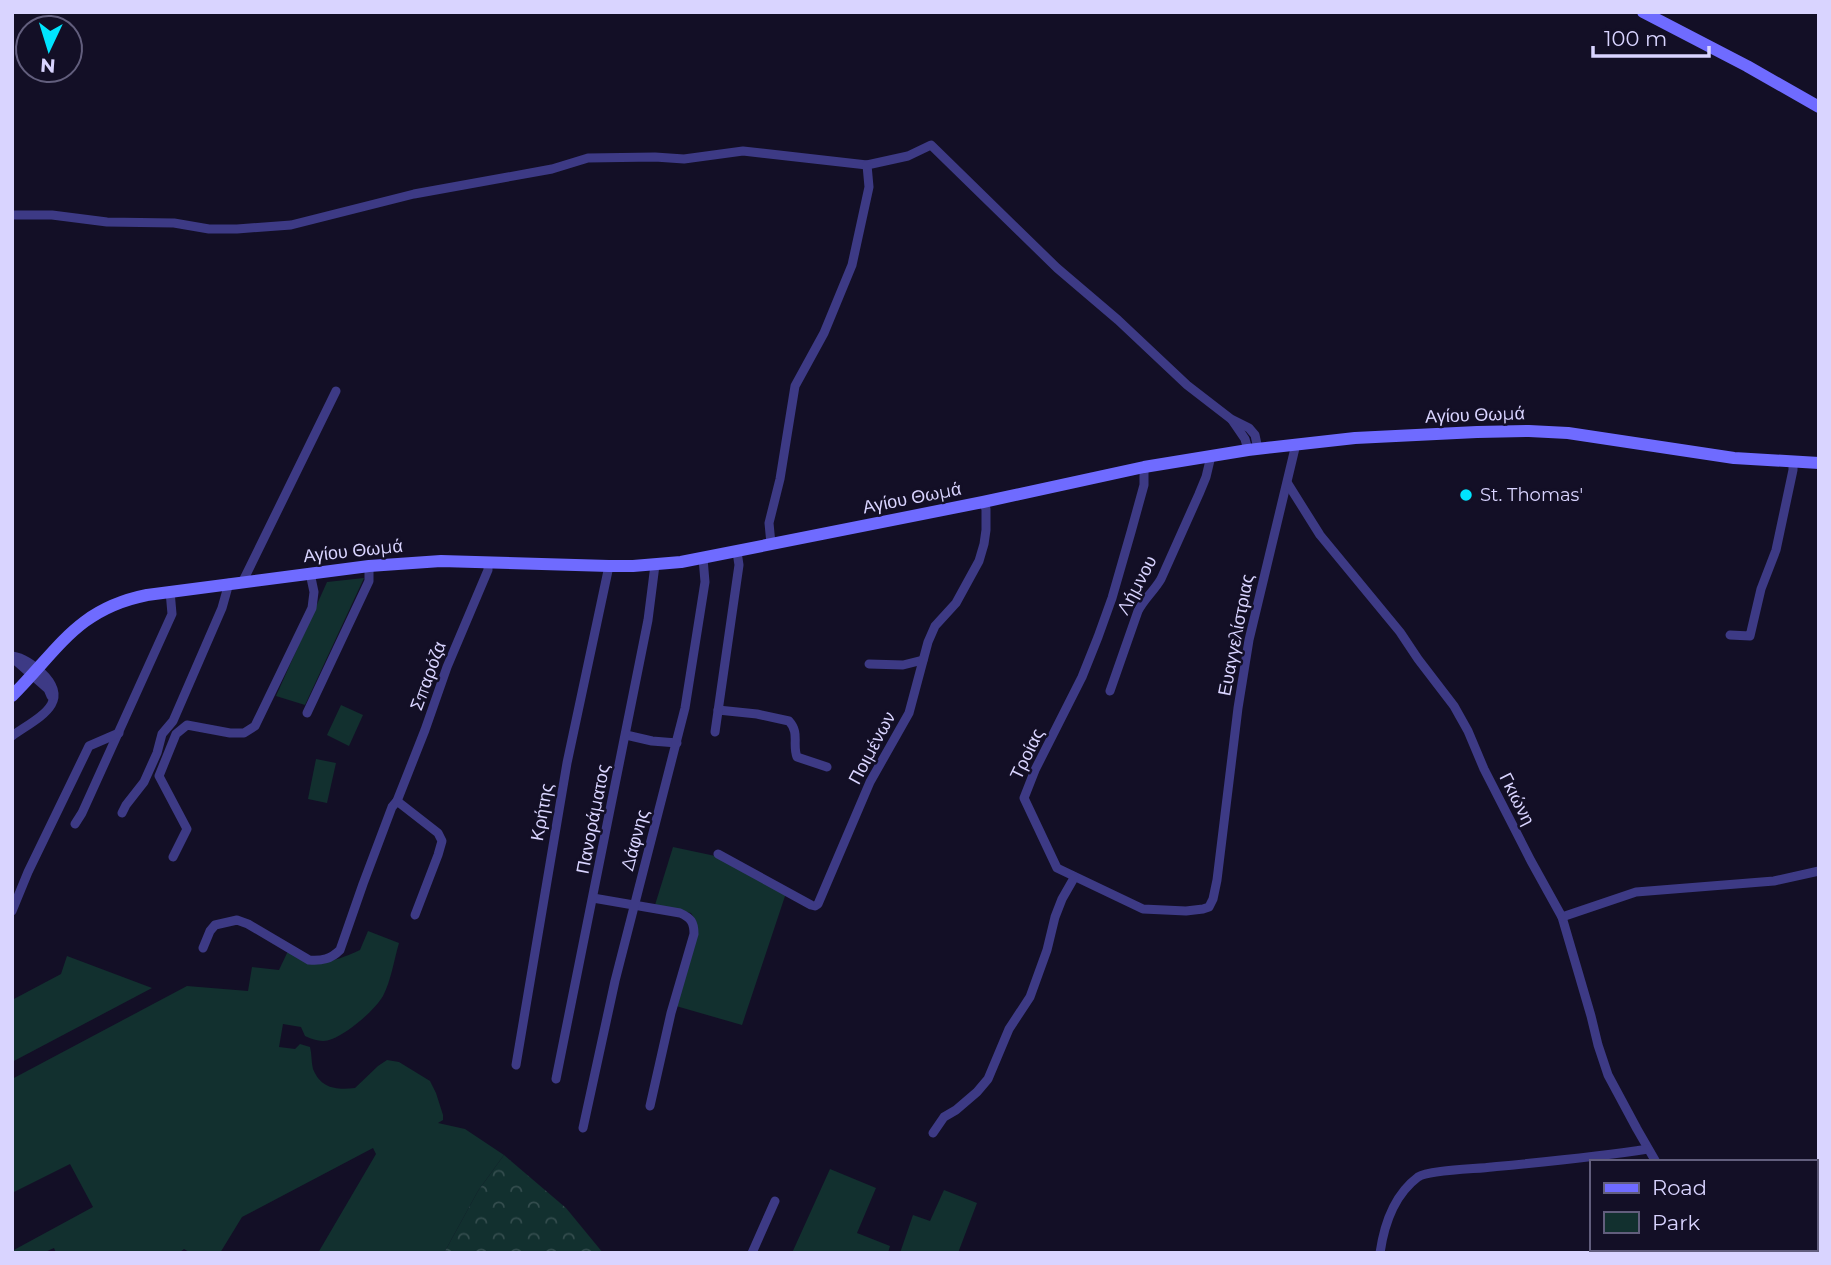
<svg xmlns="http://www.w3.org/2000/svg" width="1831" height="1265" viewBox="0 0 1831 1265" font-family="Montserrat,sans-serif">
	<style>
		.green { fill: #12302f }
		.forest { fill: url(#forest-crowns) }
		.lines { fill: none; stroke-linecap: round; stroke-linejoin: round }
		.street { stroke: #3d3a85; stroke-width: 9 }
		.secondary { stroke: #6f6bff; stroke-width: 12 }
		.poi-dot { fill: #00e5ff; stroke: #130f26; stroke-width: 2.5 }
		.labels { text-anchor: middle; stroke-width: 5; stroke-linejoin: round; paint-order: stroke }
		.street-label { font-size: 18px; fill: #d9d4ff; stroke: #130f26 }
		.poi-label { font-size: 18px; fill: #d9d4ff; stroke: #130f26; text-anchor: start }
	</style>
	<defs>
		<pattern id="forest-crowns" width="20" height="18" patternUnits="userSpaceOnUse" patternTransform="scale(1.75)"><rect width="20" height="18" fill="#12302f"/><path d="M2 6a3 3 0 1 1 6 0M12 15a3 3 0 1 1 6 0" fill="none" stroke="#344d4e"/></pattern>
	</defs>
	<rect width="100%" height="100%" fill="#130f26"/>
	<g class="green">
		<path d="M 364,578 L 305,705 L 276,696 L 327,582 Z"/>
		<path d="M 341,705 L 363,715 L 349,746 L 327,735 Z"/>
		<path d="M 316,759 L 336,763 L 327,803 L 308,799 Z"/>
		<path d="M 673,847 L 720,857 L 786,893 L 742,1025 L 676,1006 L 697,932 L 696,921 L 691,913 L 655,905 Z"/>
		<path d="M 368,931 L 399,943 C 394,960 391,981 383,996 C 374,1011 348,1033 332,1039 C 323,1043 314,1040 305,1036 L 301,1027 L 283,1024 L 279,1047 L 295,1049 L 300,1044 L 310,1047 C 312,1054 311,1062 313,1069 C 321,1089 337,1090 355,1088 L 378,1066 L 387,1060 L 399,1062 L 430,1081 L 436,1093 L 443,1115 L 443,1120 L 438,1123 L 465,1129 L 504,1155 L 478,1191 L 444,1253 L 318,1253 L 376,1154 L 373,1148 L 242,1217 L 220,1253 L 191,1253 L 184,1249 L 179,1253 L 56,1253 L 54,1248 L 43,1253 L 14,1253 L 12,1251 L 93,1207 L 70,1164 L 12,1193 L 12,1079 L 187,986 L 248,991 L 252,967 L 279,970 L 288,951 C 323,963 325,966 360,950 Z"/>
		<path d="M 67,956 L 152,988 L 12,1062 L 12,1000 L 61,974 Z"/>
		<path d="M 830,1169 L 876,1188 L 857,1233 L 890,1246 L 888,1253 L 792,1253 Z"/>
		<path d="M 944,1190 L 977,1203 L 958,1253 L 900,1253 L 913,1215 L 930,1221 Z"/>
	</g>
	<path class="forest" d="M 504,1155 L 566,1208 L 603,1253 L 444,1253 L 478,1191 Z"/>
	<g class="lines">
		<g class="street">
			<path d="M 12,215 L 52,215 L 107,222 L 174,223 L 209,229 L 237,229 L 291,225 L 414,194 L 552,169 L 588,158 L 655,157 L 684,159 L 743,151 L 867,165"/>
			<path d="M 1232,420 L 1245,439 L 1248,450"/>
			<path d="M 1144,467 L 1144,485 L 1131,532 L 1112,598 L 1098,637 L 1082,677 L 1035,770 L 1024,798 L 1057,868 L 1143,909 L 1186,911 L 1203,909 L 1209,907 L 1213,899 L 1217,880 L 1238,708 L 1249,640 L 1296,444"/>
			<path d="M 1288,484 L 1320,535 L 1400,632 L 1418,659 L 1454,706 L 1468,731 L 1484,769 L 1531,861 L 1562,917 L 1591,1016 L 1598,1045 L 1608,1075 L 1637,1129 L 1656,1162"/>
			<path d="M 771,544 L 769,523 L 780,479 L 795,386 L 824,333 L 852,265 L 869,187 L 867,165 L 908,156 L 931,145 L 1057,268 L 1118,320 L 1187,385 L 1231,419 L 1249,428 L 1255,435 L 1258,449"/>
			<path d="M 243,581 L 336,391"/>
			<path d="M 1730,635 L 1750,636 L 1761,589 L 1776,550 L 1793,470 L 1793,463"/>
			<path d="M 12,656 C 24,658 32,664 41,672 C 74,703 37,718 12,736"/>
			<path d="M 15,660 L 48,689 L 51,696"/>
			<path d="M 869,664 L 903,665 L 923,660"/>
			<path d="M 1110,691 L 1138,611 C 1144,599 1154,591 1161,579 L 1199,494 L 1206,477 L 1211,456"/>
			<path d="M 718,710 L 757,714 L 789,721 C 800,733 792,744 797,757 L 827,767"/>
			<path d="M 307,713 L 369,581 L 369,566"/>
			<path d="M 715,732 L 739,565 L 737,552"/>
			<path d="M 626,735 L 652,741 L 677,743"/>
			<path d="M 397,801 L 438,833 L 442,841 L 438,855 L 415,915"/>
			<path d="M 122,813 L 126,805 L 144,782 L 157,753 L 162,734 L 173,721 L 222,608 L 229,583"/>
			<path d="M 75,824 L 82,813 L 172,614 L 170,591"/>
			<path d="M 718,854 L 811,905 L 815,906 L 818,904 L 870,782 L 909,713 L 928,642 L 935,626 L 956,603 L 979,561 L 984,544 L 986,530 L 986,509 L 983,502"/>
			<path d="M 173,857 L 187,829 L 159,776 L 176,734 L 187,725 L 230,733 L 244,733 L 255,726 L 312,608 L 314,592 L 310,573"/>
			<path d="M 593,898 L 680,913 C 691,918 694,922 694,934 L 671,1013 L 650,1106"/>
			<path d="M 12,911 L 28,872 L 89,746 L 119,733"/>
			<path d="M 1562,917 L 1636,892 L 1774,881 L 1819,871"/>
			<path d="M 203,948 L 210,931 L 215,925 L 237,920 L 248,924 L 309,960 C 322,961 331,959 340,950 L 363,884 L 392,807 L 397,801 L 425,730 L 447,667 L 488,570 L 488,562"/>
			<path d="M 516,1065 L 567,763 L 609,566"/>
			<path d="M 556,1079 L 648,620 L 655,565"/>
			<path d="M 583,1128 L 615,981 L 685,708 L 705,582 L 703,558"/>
			<path d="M 933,1133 L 944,1117 L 956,1110 L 977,1092 L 988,1079 L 1009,1029 L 1030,997 L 1047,950 L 1055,917 L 1062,899 L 1074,878"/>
			<path d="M 1815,1171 L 1819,1167"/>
			<path d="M 1696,1249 L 1697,1253"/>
			<path d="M 752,1253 L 775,1201"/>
			<path d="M 1380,1253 C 1384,1225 1394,1195 1418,1177 C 1428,1170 1477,1169 1492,1167 C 1544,1162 1597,1157 1648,1149"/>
			<path d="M 1735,1253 L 1737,1249"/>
		</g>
		<g class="secondary">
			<path d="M 1643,12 L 1747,66 L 1819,107"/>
			<path d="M 12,696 C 59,649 77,609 147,595 L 369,566 L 441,561 L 609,566 L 633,566 L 681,562 L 983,502 L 1144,467 L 1248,450 L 1355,438 L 1477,432 L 1529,431 L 1568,433 L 1734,458 L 1819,463"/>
		</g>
	</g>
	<circle class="poi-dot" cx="1466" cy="495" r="7"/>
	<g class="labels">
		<g class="street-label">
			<text transform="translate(1475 415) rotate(-2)" y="6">Αγίου Θωμά</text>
			<text transform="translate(912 498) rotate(-11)" y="6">Αγίου Θωμά</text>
			<text transform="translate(353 551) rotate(-6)" y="6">Αγίου Θωμά</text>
			<text transform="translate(1137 585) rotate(-62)" y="6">Λήμνου</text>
			<text transform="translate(1236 635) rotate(-79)" y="6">Ευαγγελίστριας</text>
			<text transform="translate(428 676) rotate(-70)" y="6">Σπαρόζα</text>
			<text transform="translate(872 748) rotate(-62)" y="6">Ποιμένων</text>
			<text transform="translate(1027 754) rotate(-64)" y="6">Τροίας</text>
			<text transform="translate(1517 799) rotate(63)" y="6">Γκιώνη</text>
			<text transform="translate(542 812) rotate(-80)" y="6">Κρήτης</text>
			<text transform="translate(593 819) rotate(-79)" y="6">Πανοράματος</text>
			<text transform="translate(635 840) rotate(-75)" y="6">Δάφνης</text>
		</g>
		<g class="poi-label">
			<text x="1480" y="501">St. Thomas'</text>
		</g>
	</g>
	<rect width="1831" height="1265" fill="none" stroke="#d9d4ff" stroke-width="28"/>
	<rect x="1590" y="1160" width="228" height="91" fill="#130f26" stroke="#625e7d" stroke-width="2"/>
	<rect x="1604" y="1183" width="35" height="10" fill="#6f6bff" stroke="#625e7d" stroke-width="2"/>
	<text x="1652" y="1195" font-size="21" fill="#d9d4ff">Road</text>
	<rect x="1604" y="1212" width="35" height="21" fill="#12302f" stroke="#625e7d" stroke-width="2"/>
	<text x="1652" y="1230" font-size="21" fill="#d9d4ff">Park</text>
	<g transform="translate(49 49) rotate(184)"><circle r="33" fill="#130f26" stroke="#625e7d" stroke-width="2"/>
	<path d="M0-5L12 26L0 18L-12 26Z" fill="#00e5ff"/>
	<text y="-10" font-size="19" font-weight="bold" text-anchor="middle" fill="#d9d4ff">N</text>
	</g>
	<path d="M1593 46v10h116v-10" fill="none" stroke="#d9d4ff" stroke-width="3.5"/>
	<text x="1604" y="46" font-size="21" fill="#d9d4ff" stroke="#130f26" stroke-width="5" paint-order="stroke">100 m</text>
</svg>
